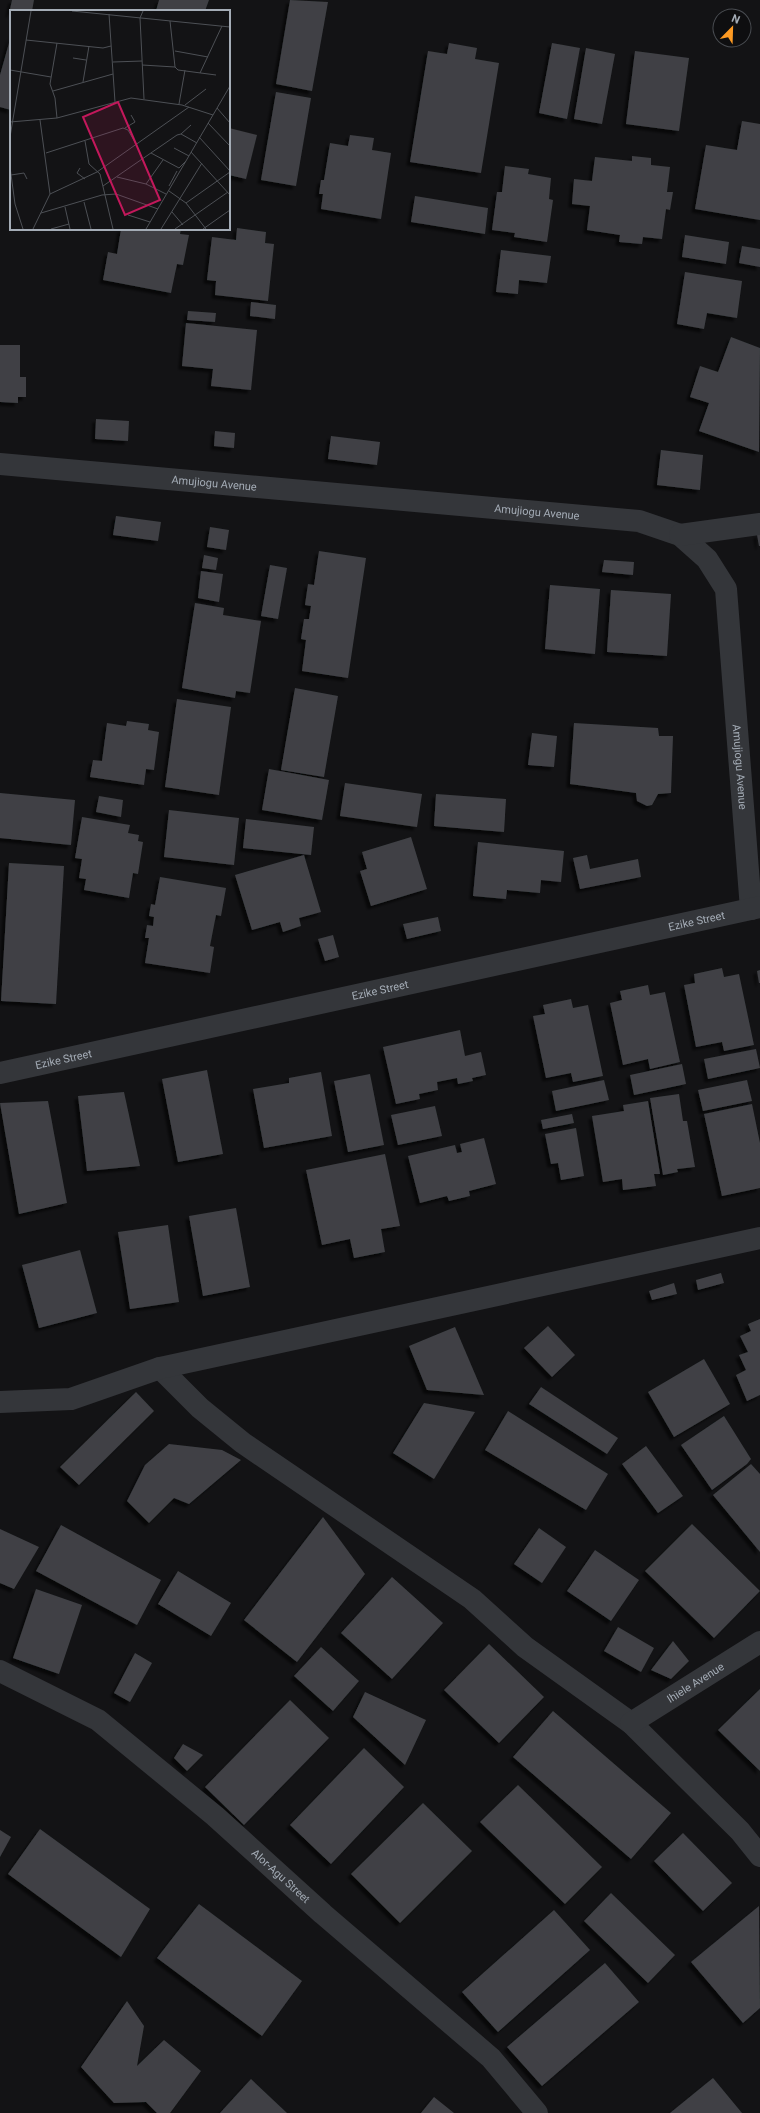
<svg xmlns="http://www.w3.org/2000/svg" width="760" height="2113" viewBox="0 0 760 2113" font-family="Roboto,sans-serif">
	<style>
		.building { fill: #3f4145; filter: url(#shadow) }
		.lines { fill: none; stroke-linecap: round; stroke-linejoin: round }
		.minor { stroke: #34363a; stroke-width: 22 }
		.labels { text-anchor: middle; stroke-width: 4; stroke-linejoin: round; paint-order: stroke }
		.street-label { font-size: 11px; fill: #a4acb6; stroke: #0e0e10 }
		.inset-road { fill: none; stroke: #4d5055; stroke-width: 1 }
		.view { fill: #c2185b; fill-opacity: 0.15; stroke: #c2185b; stroke-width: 2 }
		.inset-edge { fill: none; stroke: #a4acb6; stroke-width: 2 }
	</style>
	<defs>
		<filter id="shadow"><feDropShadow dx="-3.5" dy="3.5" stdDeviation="1" flood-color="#0009"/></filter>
	</defs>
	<rect width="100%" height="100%" fill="#131315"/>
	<g class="building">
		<path d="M 12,0 L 34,0 L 32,11 L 11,11 L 11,14 L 9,14 Z"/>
		<path d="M 159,0 L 209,0 L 205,11 L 156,11 Z"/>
		<path d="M 290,0 L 328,2 L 312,91 L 276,84 Z"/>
		<path d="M 11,36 L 11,110 L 0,107 L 0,75 Z"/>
		<path d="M 449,43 L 477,48 L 475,59 L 499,63 L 481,173 L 410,162 L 428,51 L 447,54 Z"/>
		<path d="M 552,43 L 580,48 L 567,119 L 539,113 Z"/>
		<path d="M 586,48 L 615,54 L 602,124 L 574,119 Z"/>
		<path d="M 635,51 L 689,58 L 679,131 L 626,124 Z"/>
		<path d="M 276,92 L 311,98 L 296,186 L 261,180 Z"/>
		<path d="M 742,121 L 760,124 L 760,220 L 695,209 L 706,145 L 737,150 Z"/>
		<path d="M 229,128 L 257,135 L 246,179 L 229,175 Z"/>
		<path d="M 350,135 L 374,138 L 372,150 L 391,153 L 381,219 L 321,209 L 323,194 L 319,194 L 321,180 L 324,180 L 330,143 L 348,146 Z"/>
		<path d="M 632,156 L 651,158 L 651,165 L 670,167 L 667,192 L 673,192 L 670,210 L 666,209 L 662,239 L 643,237 L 642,244 L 619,242 L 620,235 L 587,230 L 590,206 L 572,204 L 574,179 L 592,181 L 595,157 L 632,161 Z"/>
		<path d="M 505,166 L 529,169 L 528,174 L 551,178 L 549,199 L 553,200 L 547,242 L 514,237 L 515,233 L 492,230 L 497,192 L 502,192 Z"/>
		<path d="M 415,196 L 488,208 L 485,234 L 411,222 Z"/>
		<path d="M 237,228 L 266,232 L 265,243 L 274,244 L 268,301 L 215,295 L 216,281 L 207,280 L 212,237 L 236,240 Z"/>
		<path d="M 121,229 L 181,229 L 180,234 L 189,235 L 183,265 L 177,264 L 171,293 L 103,280 L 108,252 L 117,254 Z"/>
		<path d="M 685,235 L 729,242 L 726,264 L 682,257 Z"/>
		<path d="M 742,246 L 760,249 L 760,267 L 739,263 Z"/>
		<path d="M 501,250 L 551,256 L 547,283 L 519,280 L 518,294 L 496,292 Z"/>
		<path d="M 685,272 L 742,281 L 737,318 L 707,313 L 704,329 L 677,324 Z"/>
		<path d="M 251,302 L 276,305 L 275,319 L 250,316 Z"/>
		<path d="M 188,311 L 216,313 L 215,322 L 187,320 Z"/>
		<path d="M 186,323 L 257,330 L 251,390 L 211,386 L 213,369 L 182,366 Z"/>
		<path d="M 731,337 L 760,348 L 759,452 L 699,431 L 709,403 L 690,397 L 700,366 L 718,372 Z"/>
		<path d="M 0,345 L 20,345 L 20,377 L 26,377 L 26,397 L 18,397 L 18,403 L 0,402 Z"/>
		<path d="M 96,419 L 129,421 L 128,441 L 95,439 Z"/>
		<path d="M 215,431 L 235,433 L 234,448 L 214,446 Z"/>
		<path d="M 331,436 L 380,442 L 377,465 L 328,459 Z"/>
		<path d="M 661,450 L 703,455 L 700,490 L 657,485 Z"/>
		<path d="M 116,516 L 161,522 L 158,541 L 113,535 Z"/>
		<path d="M 210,527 L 229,530 L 226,550 L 207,547 Z"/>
		<path d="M 760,534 L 760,546 L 759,546 L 757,535 Z"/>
		<path d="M 319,551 L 366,558 L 348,678 L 302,671 L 306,640 L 301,639 L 304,619 L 309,619 L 311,606 L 305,605 L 308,584 L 314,585 Z"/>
		<path d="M 204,555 L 218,558 L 216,570 L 202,568 Z"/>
		<path d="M 604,560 L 634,562 L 633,575 L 602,572 Z"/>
		<path d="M 270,565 L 287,568 L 278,619 L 261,616 Z"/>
		<path d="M 201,571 L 223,574 L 219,602 L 198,598 Z"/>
		<path d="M 550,585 L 600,589 L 595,654 L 545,649 Z"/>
		<path d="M 611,590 L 671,594 L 667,656 L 607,652 Z"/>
		<path d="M 195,603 L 224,608 L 223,615 L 261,621 L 250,693 L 236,691 L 235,698 L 182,688 Z"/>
		<path d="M 295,688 L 338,696 L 324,777 L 281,770 Z"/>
		<path d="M 177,699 L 231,707 L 219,795 L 165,787 Z"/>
		<path d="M 127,721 L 149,724 L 148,730 L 159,732 L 154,770 L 146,769 L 144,785 L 90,777 L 93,760 L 102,761 L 107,723 L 126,726 Z"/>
		<path d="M 574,723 L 658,728 L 659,736 L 673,736 L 671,793 L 658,794 L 652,805 L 647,806 L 637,801 L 636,793 L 570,784 Z"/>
		<path d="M 532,733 L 557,736 L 554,767 L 528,765 Z"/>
		<path d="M 269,769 L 329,780 L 322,820 L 262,810 Z"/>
		<path d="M 345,783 L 422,794 L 417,827 L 340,816 Z"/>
		<path d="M 0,793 L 75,800 L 71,845 L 0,838 Z"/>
		<path d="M 436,794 L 506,799 L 504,832 L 434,826 Z"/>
		<path d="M 99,796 L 123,800 L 121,817 L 96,812 Z"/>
		<path d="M 169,810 L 239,818 L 234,865 L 164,857 Z"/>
		<path d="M 82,817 L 130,825 L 128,833 L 139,835 L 138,841 L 143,842 L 138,874 L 133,873 L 129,898 L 84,890 L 86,879 L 79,878 L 82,859 L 75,858 Z"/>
		<path d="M 246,819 L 314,827 L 311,855 L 243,848 Z"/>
		<path d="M 411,837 L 427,889 L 371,906 L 360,871 L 367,869 L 362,852 Z"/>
		<path d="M 478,842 L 564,851 L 561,882 L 541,880 L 540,893 L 507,890 L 506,899 L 473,896 Z"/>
		<path d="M 304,855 L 321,912 L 299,918 L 301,926 L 283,932 L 280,922 L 252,930 L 235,875 Z"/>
		<path d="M 587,855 L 590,869 L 638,859 L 641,877 L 580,889 L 573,858 Z"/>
		<path d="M 9,863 L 64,866 L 56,1004 L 1,1001 Z"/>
		<path d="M 160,877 L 226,888 L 221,916 L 216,915 L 210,946 L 214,947 L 210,973 L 145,963 L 149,938 L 145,938 L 147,925 L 153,926 L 154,917 L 149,916 L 151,904 L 155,905 Z"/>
		<path d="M 438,917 L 441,931 L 407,939 L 403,924 Z"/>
		<path d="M 333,935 L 339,957 L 325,961 L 318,939 Z"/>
		<path d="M 722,968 L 724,977 L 739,974 L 754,1045 L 724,1051 L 722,1042 L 696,1047 L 684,985 L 695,983 L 694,974 Z"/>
		<path d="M 760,970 L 760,983 L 759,983 L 757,971 Z"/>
		<path d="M 648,985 L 650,995 L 665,992 L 680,1062 L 650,1069 L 648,1059 L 623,1065 L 610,1003 L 622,1000 L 620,991 Z"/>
		<path d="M 571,999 L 573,1008 L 588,1005 L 603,1076 L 573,1082 L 571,1073 L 546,1078 L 533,1016 L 545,1014 L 543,1005 Z"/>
		<path d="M 460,1030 L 465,1056 L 481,1052 L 486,1075 L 472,1078 L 473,1081 L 458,1084 L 457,1078 L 437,1082 L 438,1090 L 419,1094 L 420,1099 L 396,1104 L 383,1047 Z"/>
		<path d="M 756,1049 L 760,1068 L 708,1079 L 704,1059 Z"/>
		<path d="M 682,1064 L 686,1084 L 634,1095 L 630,1075 Z"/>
		<path d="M 207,1070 L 223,1154 L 178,1162 L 162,1079 Z"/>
		<path d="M 321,1072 L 332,1136 L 264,1148 L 253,1089 L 289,1083 L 289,1078 Z"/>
		<path d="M 370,1074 L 384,1145 L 348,1152 L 334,1081 Z"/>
		<path d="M 604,1080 L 609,1100 L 556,1111 L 552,1091 Z"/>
		<path d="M 747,1080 L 752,1101 L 703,1111 L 698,1090 Z"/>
		<path d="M 124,1092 L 140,1166 L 87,1171 L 78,1096 Z"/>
		<path d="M 679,1094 L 683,1121 L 687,1121 L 695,1167 L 677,1169 L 678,1172 L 663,1175 L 650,1098 Z"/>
		<path d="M 48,1101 L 67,1203 L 19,1214 L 0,1103 Z"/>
		<path d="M 648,1101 L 660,1174 L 654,1174 L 656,1186 L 623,1190 L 622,1179 L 603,1182 L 592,1116 L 624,1111 L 623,1105 Z"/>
		<path d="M 752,1104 L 760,1143 L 760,1188 L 722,1196 L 704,1114 Z"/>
		<path d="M 435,1106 L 442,1136 L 398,1145 L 391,1115 Z"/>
		<path d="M 572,1114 L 574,1123 L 543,1129 L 541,1120 Z"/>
		<path d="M 576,1128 L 584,1176 L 561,1180 L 558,1163 L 551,1164 L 545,1134 Z"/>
		<path d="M 484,1138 L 496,1184 L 469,1191 L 470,1196 L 449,1201 L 447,1196 L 420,1203 L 408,1156 L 455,1145 L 457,1153 L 462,1152 L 460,1144 Z"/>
		<path d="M 385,1154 L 400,1226 L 381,1229 L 385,1252 L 354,1258 L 350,1239 L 322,1245 L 306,1170 Z"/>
		<path d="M 236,1208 L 250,1287 L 203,1296 L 189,1216 Z"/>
		<path d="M 168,1225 L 179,1302 L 130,1309 L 118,1232 Z"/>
		<path d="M 80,1250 L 97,1313 L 39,1328 L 22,1265 Z"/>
		<path d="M 721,1273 L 724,1283 L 698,1290 L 696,1280 Z"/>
		<path d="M 674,1283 L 677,1294 L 652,1300 L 649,1291 Z"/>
		<path d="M 760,1319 L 760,1395 L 747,1401 L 736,1375 L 746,1370 L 739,1355 L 748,1352 L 740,1336 L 751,1331 L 748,1324 Z"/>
		<path d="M 548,1326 L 575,1355 L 552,1377 L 524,1348 Z"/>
		<path d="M 455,1327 L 484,1395 L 427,1390 L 409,1346 Z"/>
		<path d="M 704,1359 L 730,1404 L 674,1437 L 648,1392 Z"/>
		<path d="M 541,1387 L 618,1438 L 607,1454 L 529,1404 Z"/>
		<path d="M 136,1392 L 154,1411 L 79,1485 L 60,1467 Z"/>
		<path d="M 424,1403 L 475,1412 L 434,1479 L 393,1453 Z"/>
		<path d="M 508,1411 L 608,1474 L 586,1510 L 485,1450 Z"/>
		<path d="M 724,1416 L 751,1459 L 747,1464 L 712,1490 L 681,1445 Z"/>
		<path d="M 169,1444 L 222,1450 L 241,1460 L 189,1504 L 174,1498 L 149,1523 L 127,1501 L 145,1465 Z"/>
		<path d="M 646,1446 L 683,1496 L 658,1513 L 622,1464 Z"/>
		<path d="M 751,1464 L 760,1474 L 760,1552 L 713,1495 Z"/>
		<path d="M 323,1517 L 365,1574 L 297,1662 L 244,1620 Z"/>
		<path d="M 692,1524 L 760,1591 L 714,1638 L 645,1571 Z"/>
		<path d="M 61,1525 L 161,1580 L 137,1625 L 36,1571 Z"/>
		<path d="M 539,1528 L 566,1547 L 542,1583 L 514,1564 Z"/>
		<path d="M 0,1529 L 39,1547 L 14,1589 L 0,1583 Z"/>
		<path d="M 595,1550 L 639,1580 L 611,1621 L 567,1591 Z"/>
		<path d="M 178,1571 L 231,1603 L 211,1636 L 158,1604 Z"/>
		<path d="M 392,1577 L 443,1623 L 392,1679 L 341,1633 Z"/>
		<path d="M 36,1589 L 82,1605 L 59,1674 L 13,1658 Z"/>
		<path d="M 618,1627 L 654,1648 L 641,1672 L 604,1651 Z"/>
		<path d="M 673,1641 L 689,1661 L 671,1679 L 651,1670 Z"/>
		<path d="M 489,1644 L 544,1697 L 499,1743 L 444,1690 Z"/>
		<path d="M 321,1647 L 359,1681 L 333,1711 L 294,1676 Z"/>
		<path d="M 135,1653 L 152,1663 L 130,1702 L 114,1693 Z"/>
		<path d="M 760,1689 L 760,1771 L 718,1730 Z"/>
		<path d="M 365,1692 L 426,1720 L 405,1765 L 353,1717 Z"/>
		<path d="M 290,1700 L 329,1738 L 244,1825 L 205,1787 Z"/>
		<path d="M 553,1711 L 671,1813 L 631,1859 L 513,1757 Z"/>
		<path d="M 183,1744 L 203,1755 L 187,1771 L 174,1758 Z"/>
		<path d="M 364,1748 L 404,1787 L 331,1864 L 290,1825 Z"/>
		<path d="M 518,1785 L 602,1867 L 565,1904 L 480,1822 Z"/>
		<path d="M 423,1803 L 472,1851 L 400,1923 L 351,1874 Z"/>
		<path d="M 40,1829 L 150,1909 L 121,1957 L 8,1874 Z"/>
		<path d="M 0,1830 L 11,1837 L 0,1857 Z"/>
		<path d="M 683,1833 L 732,1883 L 703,1911 L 654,1861 Z"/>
		<path d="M 611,1893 L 675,1955 L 648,1983 L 584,1921 Z"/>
		<path d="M 199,1904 L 302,1981 L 262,2036 L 157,1958 Z"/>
		<path d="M 759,1906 L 760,2008 L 743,2023 L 691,1962 Z"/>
		<path d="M 554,1910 L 590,1950 L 498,2032 L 462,1992 Z"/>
		<path d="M 605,1963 L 639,2002 L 542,2086 L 507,2047 Z"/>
		<path d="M 127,2001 L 144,2026 L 137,2066 L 164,2040 L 201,2071 L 170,2113 L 157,2113 L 146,2102 L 114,2103 L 81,2067 Z"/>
		<path d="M 713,2078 L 742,2113 L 670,2113 Z"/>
		<path d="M 251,2079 L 287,2113 L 220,2113 Z"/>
		<path d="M 434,2097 L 454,2113 L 421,2113 Z"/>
	</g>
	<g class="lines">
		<g class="minor">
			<path id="s1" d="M 0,464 L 639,521 L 680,535 L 707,559 L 726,589 L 751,909"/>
			<path d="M 680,535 L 760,524"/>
			<path id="s2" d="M 0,1073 L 760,907"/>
			<path d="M 160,1368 L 200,1408 L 243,1443 L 472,1599 L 525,1647 L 631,1723 L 740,1831 L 760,1856"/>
			<path d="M 0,1402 L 71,1399 L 160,1368 L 760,1238"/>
			<path id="s3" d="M 0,1671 L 98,1720 L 215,1816 L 323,1914 L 491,2058 L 537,2113"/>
			<path id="s4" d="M 631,1723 L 760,1642"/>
		</g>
	</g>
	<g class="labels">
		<g class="street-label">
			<text dy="4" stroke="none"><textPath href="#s1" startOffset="215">Amujiogu Avenue</textPath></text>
			<text dy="4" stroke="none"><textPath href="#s1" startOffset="539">Amujiogu Avenue</textPath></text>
			<text dy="4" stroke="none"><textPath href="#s1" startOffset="935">Amujiogu Avenue</textPath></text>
			<text dy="4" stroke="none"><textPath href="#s2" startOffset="713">Ezike Street</textPath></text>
			<text dy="4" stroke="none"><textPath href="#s2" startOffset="389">Ezike Street</textPath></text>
			<text dy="4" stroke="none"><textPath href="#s2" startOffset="65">Ezike Street</textPath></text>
			<text dy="4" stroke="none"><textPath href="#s4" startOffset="76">Ihiele Avenue</textPath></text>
			<text dy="4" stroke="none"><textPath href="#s3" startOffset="350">Alor-Agu Street</textPath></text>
		</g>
	</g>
	<g transform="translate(10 10)">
		<rect width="220" height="220" fill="#131315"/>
		<path class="inset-road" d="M 62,1 L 220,17M 133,1 L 130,8 L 134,89M 99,4 L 105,92M 160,11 L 165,57M 16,30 L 93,38 L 101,36M 47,33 L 40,74 L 45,88 L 47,108M 165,41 L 198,47M 63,48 L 76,50M 103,52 L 132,51M 132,55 L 165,57 L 168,60 L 206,65M 0,60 L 41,67M 190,63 L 212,16M 73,72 L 79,36M 43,81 L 103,64M 169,94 L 175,60M 175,95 L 196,79M 207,98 L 220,113M 0,112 L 47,108 L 121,88 L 172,95 L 203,105M 198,113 L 220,136M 115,118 L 125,112 L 121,105M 171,124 L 181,115M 0,127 L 21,1M 189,127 L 220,161M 75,131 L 79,154 L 90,164 L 103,219M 164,138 L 179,146M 181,142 L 220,185M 36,143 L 113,118 L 118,120 L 126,134M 141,143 L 169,158 L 176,151M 0,157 L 5,194 L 13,219M 70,158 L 67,163 L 75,169M 1,165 L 14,163 L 17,169M 107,167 L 136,174 L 156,184M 136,174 L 153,150M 93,176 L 167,125 L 171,124 L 187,133M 159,176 L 167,161M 159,181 L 176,193 L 196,219M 40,184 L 87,162 L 179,97M 74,192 L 81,219M 176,193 L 220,162M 55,197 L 60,219M 162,202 L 173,215M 31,203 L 92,185 L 106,184 L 148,199M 118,205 L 140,212M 23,219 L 40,184 L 30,110M 41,219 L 59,214M 136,219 L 220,76M 151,219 L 192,153M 165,219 L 218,182M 193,219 L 220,200"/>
		<path class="view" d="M 108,92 L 150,190 L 115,205 L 73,107 Z"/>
		<rect width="220" height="220" class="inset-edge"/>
	</g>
	<g transform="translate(732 28) rotate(23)"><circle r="19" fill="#0e0e10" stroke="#4a4d52"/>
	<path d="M0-3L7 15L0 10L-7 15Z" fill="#fd9a23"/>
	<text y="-6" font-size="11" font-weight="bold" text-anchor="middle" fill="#a4acb6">N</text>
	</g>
</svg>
